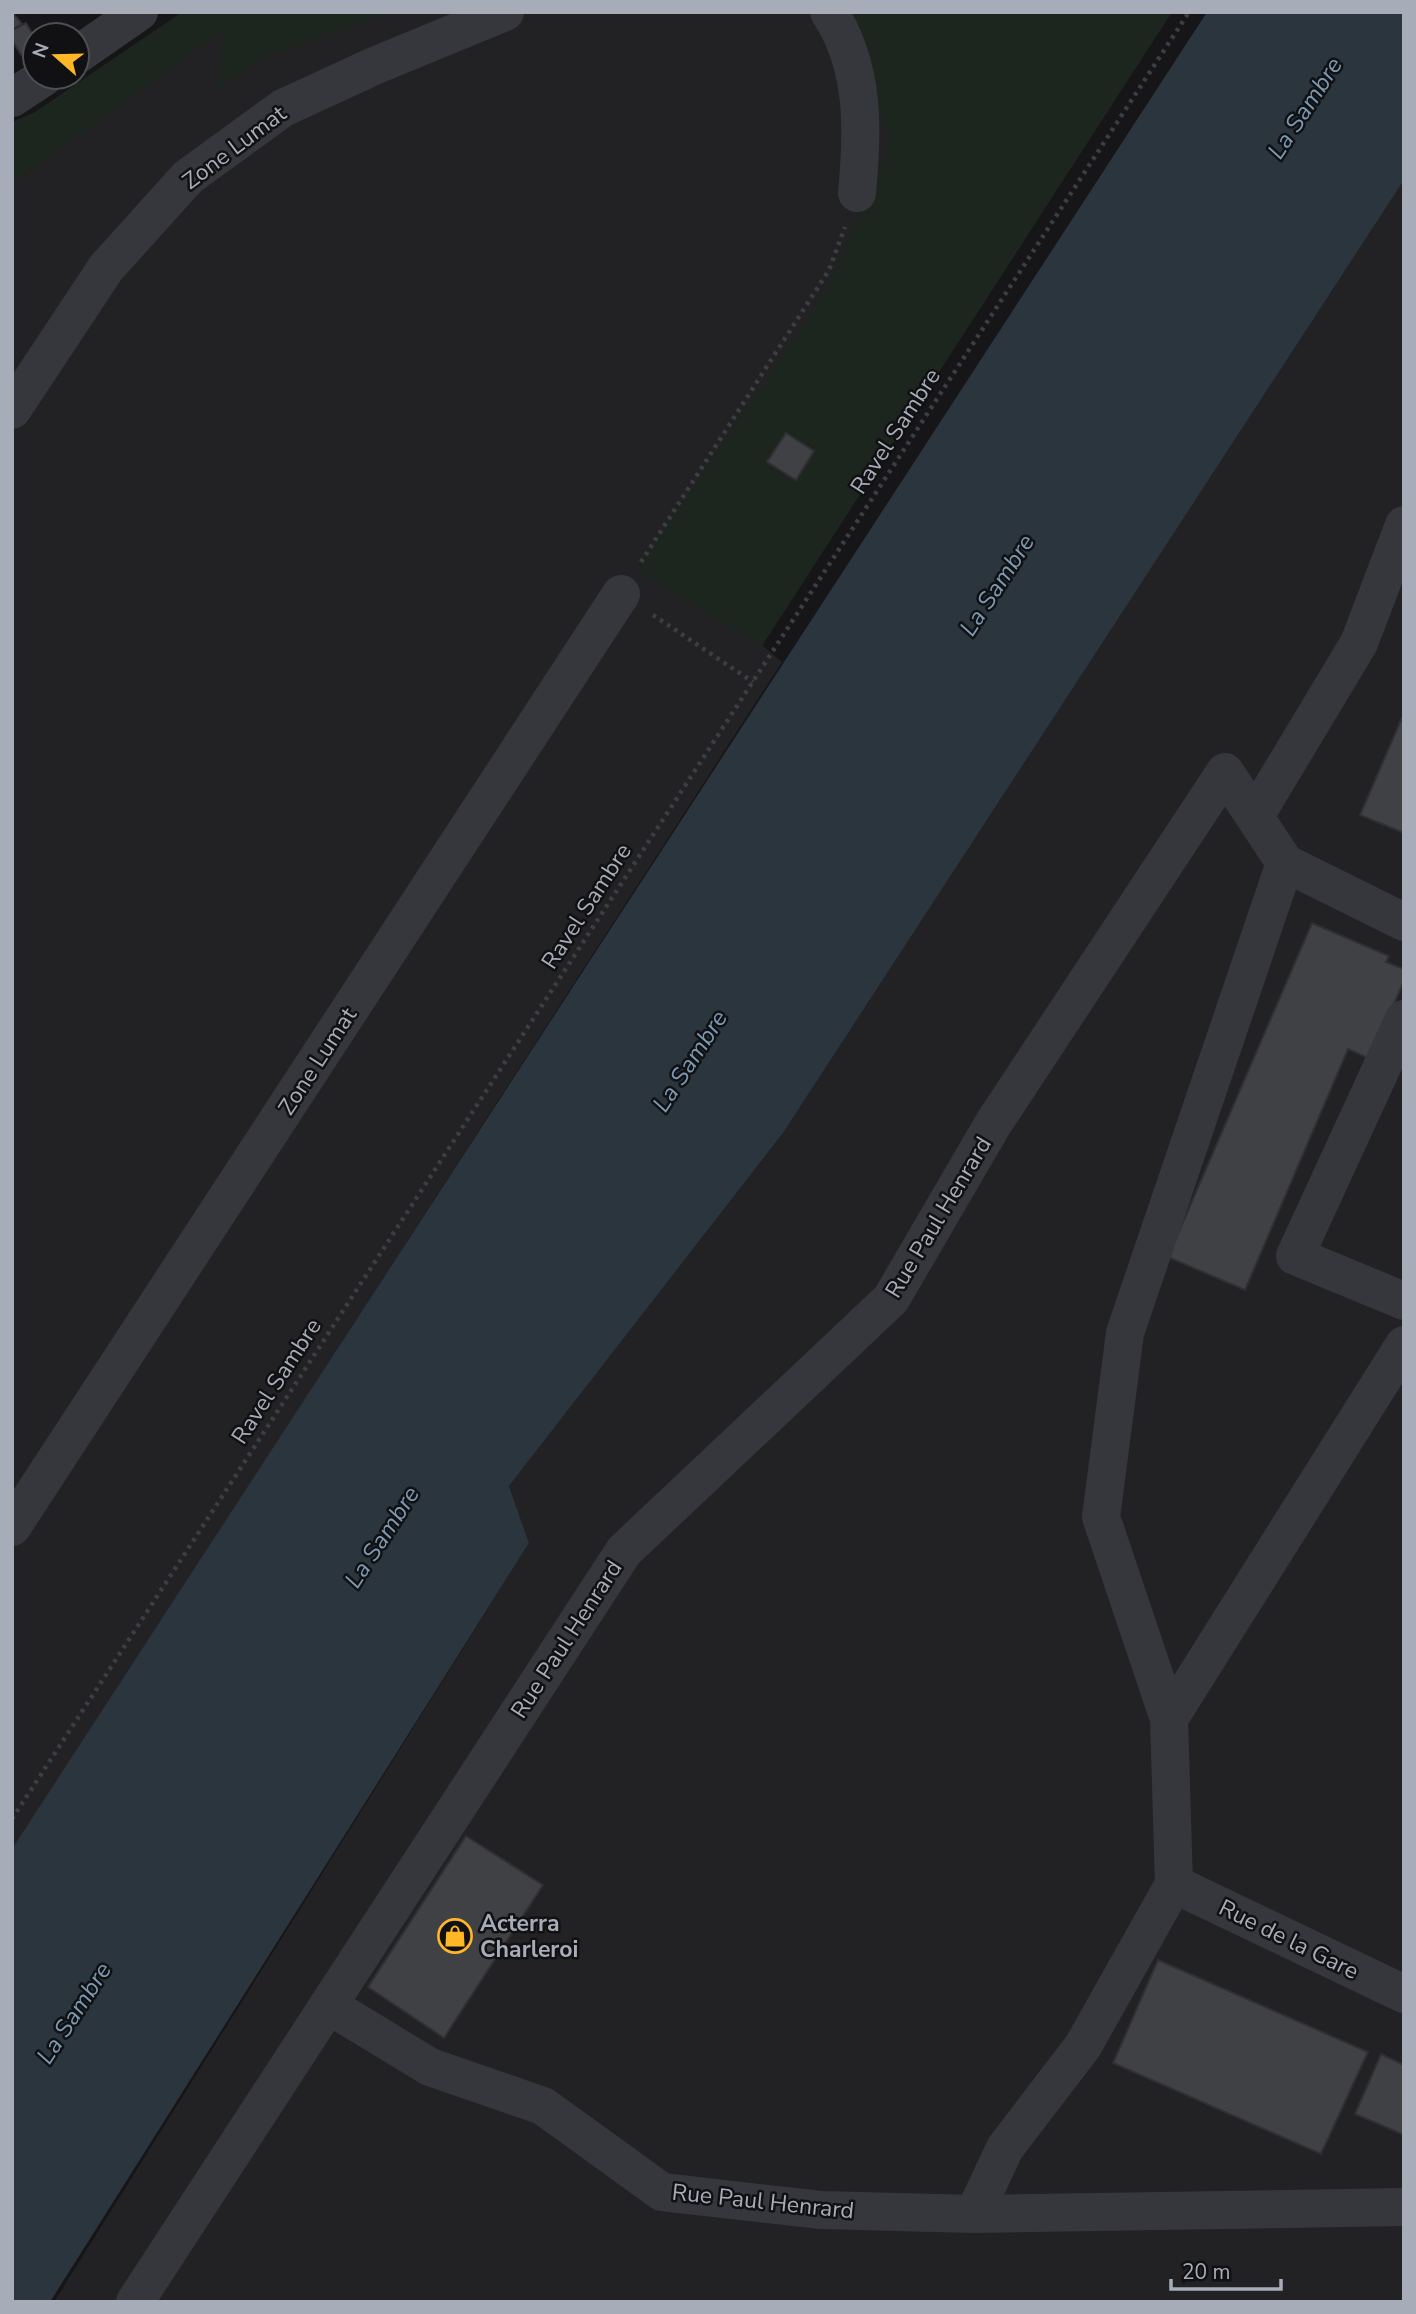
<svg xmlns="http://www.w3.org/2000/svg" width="1416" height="2314" viewBox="0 0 1416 2314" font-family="'Nunito Sans',sans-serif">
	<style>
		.built { fill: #222225 }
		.green { fill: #1d261e }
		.water { fill: #2b353d }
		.building { fill: #404145; stroke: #2f2f34; stroke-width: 2 }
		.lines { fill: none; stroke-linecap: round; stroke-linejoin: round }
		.path { stroke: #3c3e44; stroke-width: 4.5; stroke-dasharray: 3.5 5; stroke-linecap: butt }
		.minor { stroke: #36373d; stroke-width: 38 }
		.labels { text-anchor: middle; stroke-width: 5; stroke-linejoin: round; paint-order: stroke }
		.street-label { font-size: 23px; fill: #a7acb9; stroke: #111113 }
		.poi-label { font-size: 23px; font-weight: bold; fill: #a7acb9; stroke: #111113; text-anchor: start }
		.water-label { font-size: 24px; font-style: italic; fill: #7b9ab6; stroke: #111113 }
	</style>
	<rect width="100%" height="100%" fill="#161618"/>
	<g class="built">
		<path d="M 255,12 L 1166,12 L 1017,251 L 762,645 L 782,662 L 12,1852 L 12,184 L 224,29 Z"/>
		<path d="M 1404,180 L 1404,2302 L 54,2302 L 529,1543 L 509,1486 L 783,1133 Z"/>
	</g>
	<g class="green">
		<path d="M 182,12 L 391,12 L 261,59 L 218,89 L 224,30 L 12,184 L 12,122 L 35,112 Z"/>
		<path d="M 833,12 L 1172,12 L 762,646 L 636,570 L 824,295 L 891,140 Z"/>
	</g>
	<path class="water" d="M 1207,12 L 1404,12 L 1404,180 L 783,1133 L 509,1486 L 529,1543 L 50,2302 L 12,2302 L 12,1849 Z"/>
	<g class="building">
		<path d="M 12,12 L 22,24 L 12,30 Z"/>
		<path d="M 26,23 L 35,38 L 35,47 L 21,55 L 12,40 L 12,30 Z"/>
		<path d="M 786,433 L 814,451 L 796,480 L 767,462 Z"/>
		<path d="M 1404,713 L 1404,833 L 1360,815 Z"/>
		<path d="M 1312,923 L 1389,956 L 1386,962 L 1404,969 L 1404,981 L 1370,1059 L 1348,1049 L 1245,1290 L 1168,1257 Z"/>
		<path d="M 466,1836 L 543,1885 L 444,2038 L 368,1987 Z"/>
		<path d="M 1158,1960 L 1368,2052 L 1321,2154 L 1113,2063 Z"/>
		<path d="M 1381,2054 L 1404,2065 L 1404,2135 L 1355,2114 Z"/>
	</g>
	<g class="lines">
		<g class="path">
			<path d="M 641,562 L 829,270 L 845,227"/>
			<path d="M 653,615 L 753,682"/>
			<path d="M 12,1819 L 1189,12"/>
		</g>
		<g class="minor">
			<path d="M 829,12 C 865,66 863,131 857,193"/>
			<path d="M 77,55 L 139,12"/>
			<path d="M 12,98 L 44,77"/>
			<path d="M 12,410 L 106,268 L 188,177 L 283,108 L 374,66 L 505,12"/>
			<path d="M 1255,816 L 1359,643 L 1404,525"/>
			<path d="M 1285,863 L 1404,922"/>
			<path d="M 1404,1019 L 1295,1256 L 1404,1301"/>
			<path d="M 12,1527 L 621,594"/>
			<path d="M 1169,1719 L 1404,1345"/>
			<path d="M 1174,1884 L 1404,1994"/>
			<path d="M 328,2005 L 430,2067 L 543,2106 L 662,2192 L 821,2210 L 974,2214 L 1404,2207"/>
			<path d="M 135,2302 L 624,1551 L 891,1299 L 993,1124 L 1225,772 L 1285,863 L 1125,1333 L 1101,1517 L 1169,1719 L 1174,1884 L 1083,2046 L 1005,2148 L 974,2214"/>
		</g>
	</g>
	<defs>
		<g id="shop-ring" transform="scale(1.75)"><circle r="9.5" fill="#111113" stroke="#ffb727" stroke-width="1.5"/><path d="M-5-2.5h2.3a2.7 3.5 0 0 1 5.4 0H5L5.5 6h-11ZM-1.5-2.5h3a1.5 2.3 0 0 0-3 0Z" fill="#ffb727"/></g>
	</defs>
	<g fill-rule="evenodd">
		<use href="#shop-ring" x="455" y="1936"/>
	</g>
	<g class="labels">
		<g class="street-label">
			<text transform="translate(234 147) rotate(-37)" y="8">Zone Lumat</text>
			<text transform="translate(895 431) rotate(-57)" y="8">Ravel Sambre</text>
			<text transform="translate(586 906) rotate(-57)" y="8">Ravel Sambre</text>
			<text transform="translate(317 1061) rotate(-57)" y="8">Zone Lumat</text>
			<text transform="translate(938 1217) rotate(-59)" y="8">Rue Paul Henrard</text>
			<text transform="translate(276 1381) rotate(-57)" y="8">Ravel Sambre</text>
			<text transform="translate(566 1639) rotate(-57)" y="8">Rue Paul Henrard</text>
			<text transform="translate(1289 1939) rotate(26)" y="8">Rue de la Gare</text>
			<text transform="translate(763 2201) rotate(6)" y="8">Rue Paul Henrard</text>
		</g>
		<g class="poi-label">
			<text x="480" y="1931">Acterra<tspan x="480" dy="26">Charleroi</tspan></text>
		</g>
		<g class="water-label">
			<text transform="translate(1305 108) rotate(-57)" y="8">La Sambre</text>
			<text transform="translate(997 585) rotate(-57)" y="8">La Sambre</text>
			<text transform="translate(690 1061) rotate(-57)" y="8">La Sambre</text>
			<text transform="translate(382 1537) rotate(-57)" y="8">La Sambre</text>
			<text transform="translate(74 2013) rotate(-57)" y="8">La Sambre</text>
		</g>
	</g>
	<rect width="1416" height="2314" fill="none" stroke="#a7acb9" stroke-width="28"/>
	<g transform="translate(56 56) rotate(290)"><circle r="33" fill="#111113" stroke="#4d4f55" stroke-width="2"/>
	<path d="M0-5L12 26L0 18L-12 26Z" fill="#ffb727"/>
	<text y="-10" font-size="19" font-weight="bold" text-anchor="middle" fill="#a7acb9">N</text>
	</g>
	<path d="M1171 2279v10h110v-10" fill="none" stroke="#a7acb9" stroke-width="3.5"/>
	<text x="1182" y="2279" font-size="21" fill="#a7acb9" stroke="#111113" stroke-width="5" paint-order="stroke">20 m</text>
</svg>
